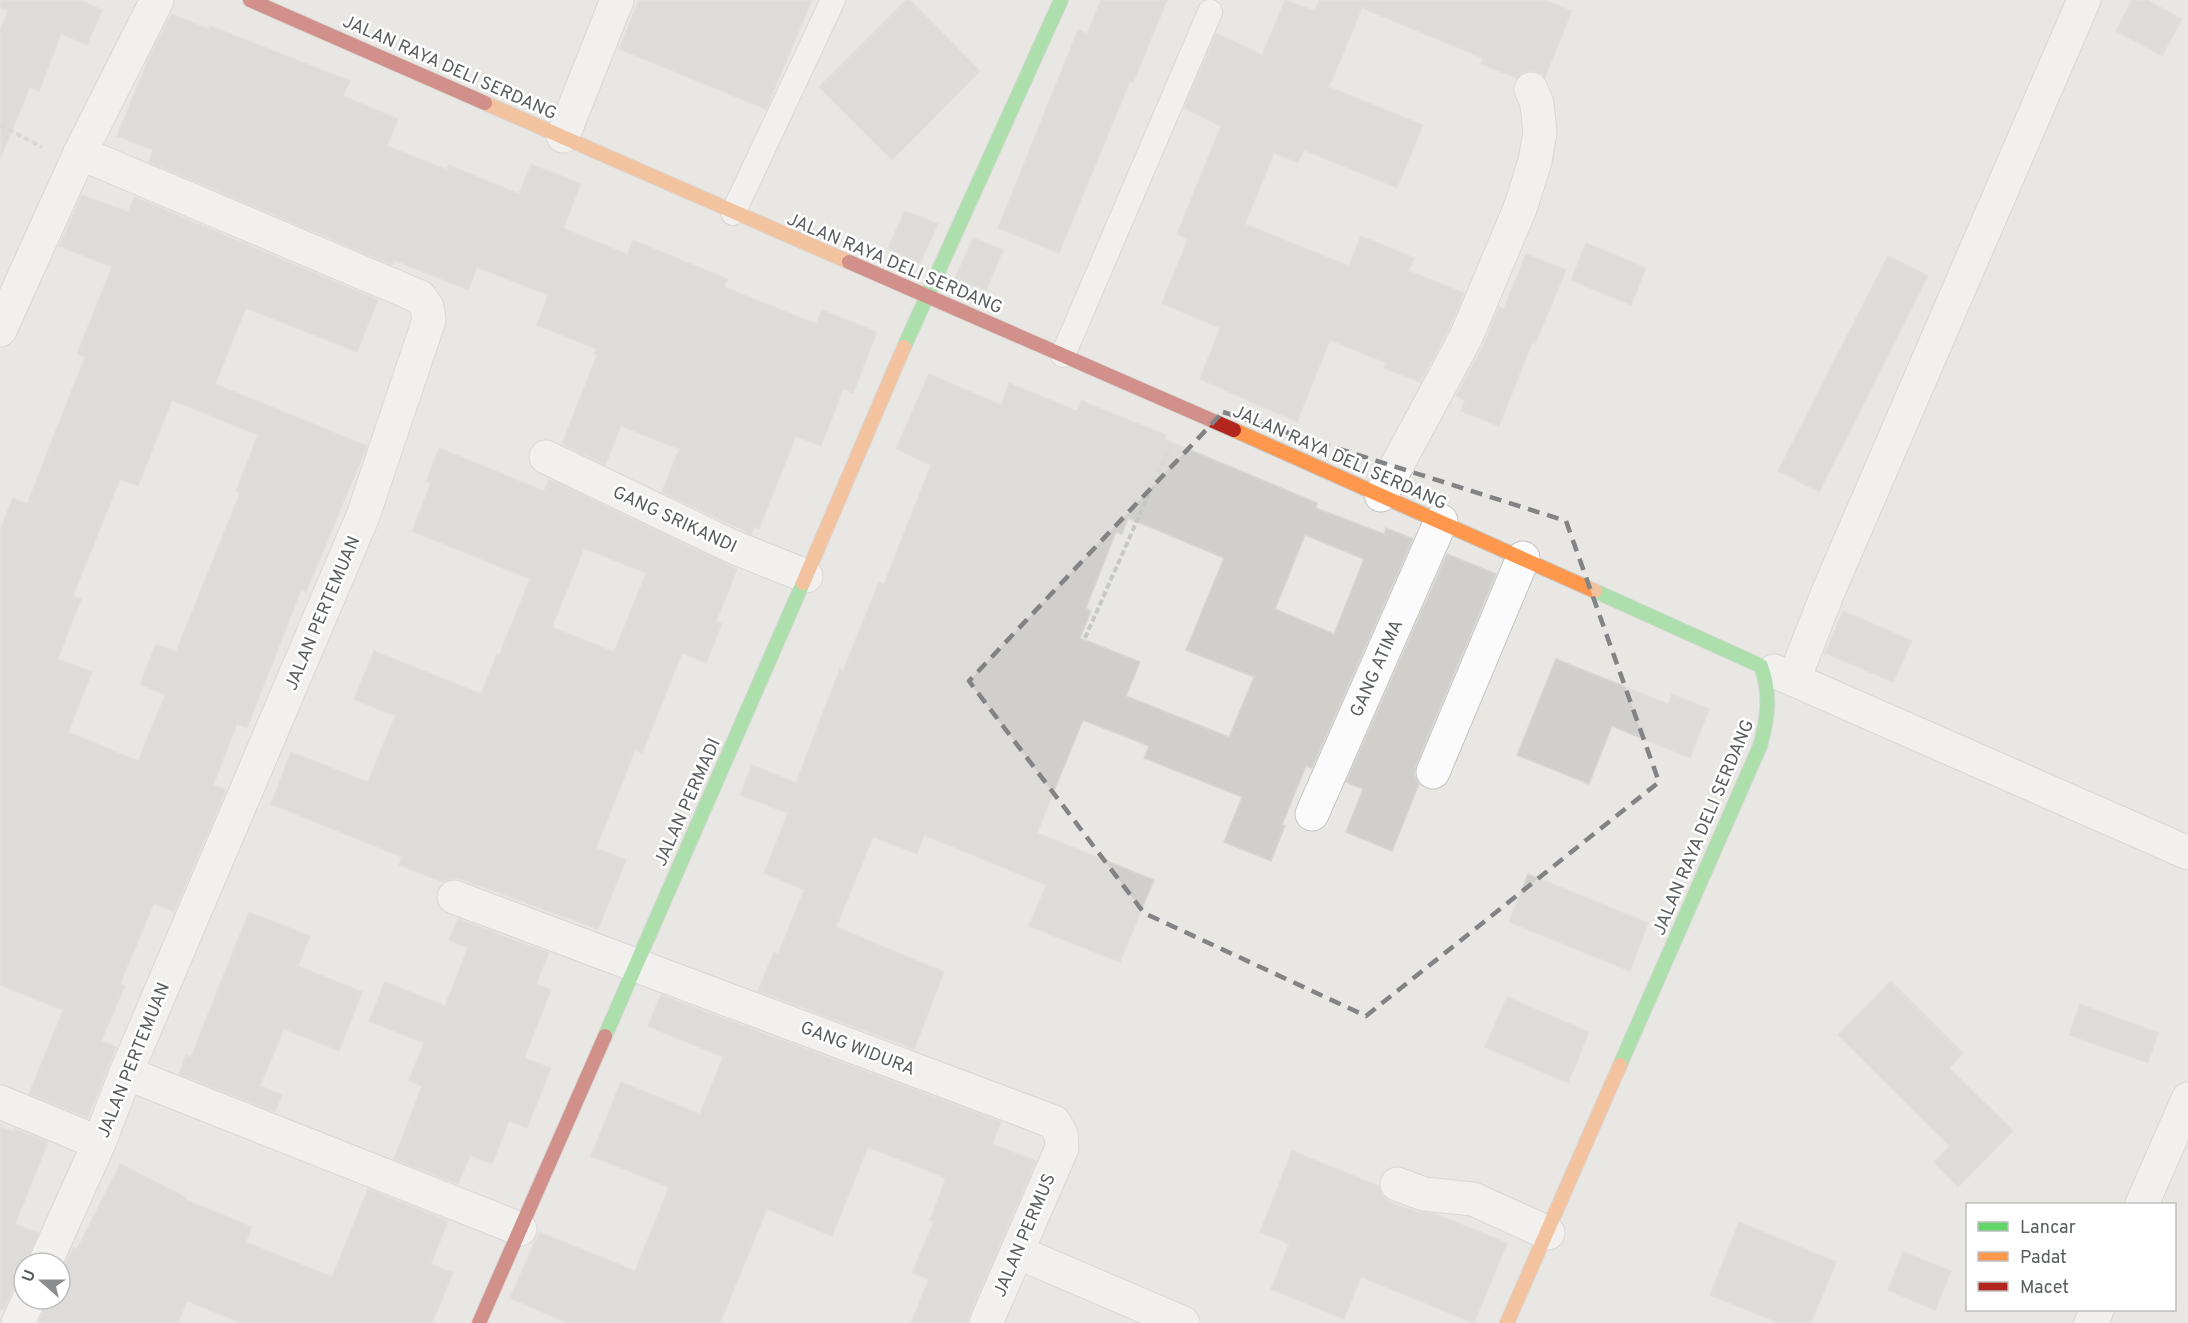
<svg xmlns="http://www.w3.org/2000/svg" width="2188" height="1323" viewBox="0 0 2188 1323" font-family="Overpass,sans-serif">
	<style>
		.building { fill: #d0cfcc; stroke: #d7d6d2; stroke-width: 1.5; fill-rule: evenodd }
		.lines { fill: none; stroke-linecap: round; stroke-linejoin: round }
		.lane-casing { stroke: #c4c4c4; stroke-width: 26 }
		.street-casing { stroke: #c4c4c4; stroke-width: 35 }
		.fast-casing { stroke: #c5c5c5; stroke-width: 16 }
		.slow-casing { stroke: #c5c5c5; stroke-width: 16 }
		.jam-casing { stroke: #c5c5c5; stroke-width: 16 }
		.path { stroke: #c5c9c6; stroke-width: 4; stroke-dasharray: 6 3; stroke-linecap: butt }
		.lane { stroke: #fcfbfb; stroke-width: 24 }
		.street { stroke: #fcfbfb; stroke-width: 33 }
		.fast { stroke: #63d668; stroke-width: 14 }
		.slow { stroke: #ff974d; stroke-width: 14 }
		.jam { stroke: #b3261e; stroke-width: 14 }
		.marked { fill: none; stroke: #818385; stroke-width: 4.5; stroke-dasharray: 12 8; stroke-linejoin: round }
		.labels { text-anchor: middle; stroke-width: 5; stroke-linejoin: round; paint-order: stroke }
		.street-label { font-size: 18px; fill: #595d60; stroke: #fff }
	</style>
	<rect width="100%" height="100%" fill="#e9e7e3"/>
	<g class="building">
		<path d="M 0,0 L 79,0 L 102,10 L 87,45 L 61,34 L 39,91 L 30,87 L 1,157 L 0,30 L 8,11 L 0,8 Z"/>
		<path d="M 639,0 L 812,0 L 766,109 L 619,49 Z"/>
		<path d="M 906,0 L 910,0 L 980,71 L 892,160 L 819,87 Z"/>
		<path d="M 1101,0 L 1167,0 L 1133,83 L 1130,81 L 1059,253 L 998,228 L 1078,30 L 1087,34 Z"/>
		<path d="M 1285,0 L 1315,11 L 1319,0 L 1544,0 L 1572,11 L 1545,77 L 1533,70 L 1524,72 L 1516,78 L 1481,64 L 1483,58 L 1362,8 L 1329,87 L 1423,125 L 1397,188 L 1304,150 L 1298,163 L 1274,153 L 1245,224 L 1349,266 L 1361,236 L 1414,258 L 1409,271 L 1464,293 L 1449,329 L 1420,382 L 1384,368 L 1386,363 L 1330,340 L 1297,422 L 1200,379 L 1220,328 L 1162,303 L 1188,239 L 1177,234 L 1221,126 L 1184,108 L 1216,33 L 1262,55 Z"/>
		<path d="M 2132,0 L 2147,0 L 2182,19 L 2162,56 L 2116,31 Z"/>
		<path d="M 171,14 L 209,29 L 210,26 L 350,81 L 343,96 L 398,119 L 387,146 L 447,170 L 449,165 L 519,194 L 531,164 L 581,184 L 563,228 L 627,254 L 633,240 L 727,279 L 724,287 L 816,324 L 822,310 L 877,332 L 853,393 L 843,389 L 821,446 L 796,436 L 759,529 L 754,527 L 751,534 L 662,492 L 679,449 L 621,426 L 605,465 L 562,444 L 597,355 L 594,354 L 597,349 L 537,325 L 548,295 L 477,267 L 468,290 L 394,260 L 392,265 L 149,162 L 153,150 L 117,136 L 150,55 Z"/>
		<path d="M 82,195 L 128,212 L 135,197 L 378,300 L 357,352 L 246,308 L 215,384 L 367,446 L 306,592 L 301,590 L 247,728 L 237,724 L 213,785 L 226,790 L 174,912 L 154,903 L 120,984 L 125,986 L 101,1041 L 116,1047 L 88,1118 L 29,1094 L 63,1010 L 0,985 L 0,530 L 13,498 L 27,504 L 85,357 L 77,354 L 112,267 L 59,246 ZM 172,400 L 258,435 L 236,491 L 240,493 L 176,652 L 156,644 L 140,684 L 165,695 L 138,761 L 68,732 L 92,672 L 58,659 L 81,599 L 73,596 L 120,479 L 138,486 Z"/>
		<path d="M 905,211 L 938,224 L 920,263 L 888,248 Z"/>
		<path d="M 973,238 L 1003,250 L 986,291 L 955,278 Z"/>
		<path d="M 1586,243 L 1646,268 L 1631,305 L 1571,280 Z"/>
		<path d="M 1526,254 L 1566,270 L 1535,344 L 1532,343 L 1499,426 L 1461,411 L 1465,400 L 1456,396 L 1483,346 L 1499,307 L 1504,309 Z"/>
		<path d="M 1888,256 L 1928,276 L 1819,492 L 1778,471 Z"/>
		<path d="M 929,374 L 1001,405 L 1009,383 L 1077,411 L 1082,401 L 1166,435 L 1164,439 L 1317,503 L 1316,508 L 1384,534 L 1386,528 L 1413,539 L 1312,768 L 1306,766 L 1282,825 L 1285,826 L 1271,861 L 1224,842 L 1242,797 L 1144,758 L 1149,746 L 1083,720 L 1037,833 L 1154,880 L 1120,962 L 1029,926 L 1046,885 L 924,835 L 917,854 L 873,837 L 836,927 L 944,972 L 914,1049 L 758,991 L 774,952 L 778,954 L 804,890 L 764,873 L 788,813 L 740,795 L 752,765 L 796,783 L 840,669 L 843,671 L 879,582 L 884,584 L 931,465 L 896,449 ZM 1128,518 L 1224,558 L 1186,650 L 1254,677 L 1229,737 L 1126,696 L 1140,662 L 1080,638 L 1091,611 L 1086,608 L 1116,532 L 1122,534 ZM 1305,535 L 1364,559 L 1334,634 L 1275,609 Z"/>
		<path d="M 439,448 L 544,491 L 549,479 L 737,569 L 716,622 L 722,624 L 706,663 L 682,653 L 642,753 L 635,750 L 596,848 L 626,860 L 598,929 L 461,879 L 452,878 L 443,882 L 399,865 L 402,857 L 271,804 L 291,752 L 368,782 L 395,716 L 354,699 L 374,651 L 481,694 L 497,654 L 499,655 L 530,579 L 412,531 L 431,483 L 426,482 ZM 584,548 L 646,573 L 614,652 L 552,627 Z"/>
		<path d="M 1447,554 L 1496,574 L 1416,765 L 1414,774 L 1419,784 L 1392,851 L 1346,832 L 1363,789 L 1346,782 Z"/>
		<path d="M 1843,611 L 1912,641 L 1893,682 L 1825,653 Z"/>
		<path d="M 1556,659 L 1668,704 L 1672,694 L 1709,709 L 1690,758 L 1612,726 L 1589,784 L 1517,755 Z"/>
		<path d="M 1528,874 L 1648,923 L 1630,971 L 1509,922 Z"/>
		<path d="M 249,912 L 310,936 L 298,966 L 362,992 L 339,1051 L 284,1029 L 260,1086 L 282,1095 L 275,1112 L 179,1074 L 186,1055 L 191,1057 Z"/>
		<path d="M 458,919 L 549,953 L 536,984 L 551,990 L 524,1058 L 551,1068 L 527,1128 L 509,1121 L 492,1164 L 470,1155 L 458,1184 L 394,1159 L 422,1086 L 409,1080 L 424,1043 L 369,1021 L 385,982 L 445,1006 L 468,948 L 449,940 Z"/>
		<path d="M 1891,981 L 1963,1053 L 1949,1068 L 2013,1131 L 1958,1187 L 1934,1162 L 1950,1146 L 1838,1035 Z"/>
		<path d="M 661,995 L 1001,1122 L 992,1144 L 1036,1161 L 966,1323 L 911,1323 L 929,1279 L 912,1273 L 934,1221 L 930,1220 L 946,1178 L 868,1147 L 832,1236 L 767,1209 L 720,1323 L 568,1323 L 510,1298 L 539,1232 L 635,1271 L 669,1187 L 591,1156 L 621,1082 L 700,1114 L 723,1057 L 648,1026 Z"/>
		<path d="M 1507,997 L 1589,1032 L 1568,1083 L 1485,1047 Z"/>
		<path d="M 2080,1004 L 2158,1033 L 2148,1063 L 2069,1035 Z"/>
		<path d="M 0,1127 L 14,1132 L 15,1129 L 48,1142 L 15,1224 L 38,1233 L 27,1263 L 24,1263 L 24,1281 L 12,1291 L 4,1309 L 0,1308 Z"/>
		<path d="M 1292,1151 L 1379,1186 L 1382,1195 L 1390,1202 L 1418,1212 L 1436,1214 L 1507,1243 L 1474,1323 L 1361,1277 L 1344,1319 L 1271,1289 L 1289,1244 L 1260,1232 Z"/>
		<path d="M 120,1164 L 187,1198 L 186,1200 L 252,1227 L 246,1242 L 332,1277 L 368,1189 L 448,1221 L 431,1264 L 453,1273 L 432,1323 L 242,1323 L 187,1301 L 178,1323 L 39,1323 L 47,1299 L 60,1299 L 60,1273 L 73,1248 L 77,1249 Z"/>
		<path d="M 1739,1222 L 1836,1262 L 1811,1323 L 1779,1323 L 1710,1295 Z"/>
		<path d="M 1903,1252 L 1951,1271 L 1935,1310 L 1888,1290 Z"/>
	</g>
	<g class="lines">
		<g class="lane-casing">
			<g id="lane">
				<path d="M 733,213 L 833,0"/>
				<path d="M 1063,355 L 1210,12"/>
			</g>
		</g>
		<g class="street-casing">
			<g id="street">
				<path d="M 563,136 L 617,0"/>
				<path d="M 0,330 L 80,153 L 157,0"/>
				<path d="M 546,457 L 731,546 L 806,576"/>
				<path d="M 1381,495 L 1466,337 L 1521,206 L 1535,161 L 1540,132 L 1537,104 L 1531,89"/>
				<path d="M 1774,671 L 2188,853"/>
				<path d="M 1794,679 L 1828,592 L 2084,0"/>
				<path d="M 1433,772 L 1523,558"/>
				<path d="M 1312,814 L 1441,521"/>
				<path d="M 454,897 L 1054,1122 L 1061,1134 L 1062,1148 L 986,1323"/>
				<path d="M 126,1073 L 520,1229"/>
				<path d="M 0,1102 L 99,1143"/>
				<path d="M 1397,1184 L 1424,1194 L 1473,1199 L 1548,1233"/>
				<path d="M 2142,1204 L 2188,1099"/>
				<path d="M 1017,1252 L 1183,1323"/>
				<path d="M 45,1263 L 99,1143 L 126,1073 L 363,516 L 429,320 L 427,307 L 420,297 L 80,153"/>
				<path d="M 18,1323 L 29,1299"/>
				<path d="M 2091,1323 L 2097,1310"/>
			</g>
		</g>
		<g class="fast-casing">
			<g id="fast">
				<path d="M 904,347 L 1061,0"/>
				<path d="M 1595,591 L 1761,666 C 1771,694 1768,718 1760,746 L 1620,1065"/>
				<path d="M 605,1036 L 803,583"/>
			</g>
		</g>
		<g class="slow-casing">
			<g id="slow">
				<path d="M 485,103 L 849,262"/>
				<path d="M 1234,430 L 1595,591"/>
				<path d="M 803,583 L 904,347"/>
				<path d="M 1507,1323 L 1620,1065"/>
			</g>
		</g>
		<g class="jam-casing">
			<g id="jam">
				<path d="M 250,0 L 485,103"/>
				<path d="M 849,262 L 1234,430"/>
				<path d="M 479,1323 L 605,1036"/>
			</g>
		</g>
		<g class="path">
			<path d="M 0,125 L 42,147"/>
			<path d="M 1085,638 L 1171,444"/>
		</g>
		<use href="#lane" class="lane"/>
		<use href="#street" class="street"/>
		<use href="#fast" class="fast"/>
		<use href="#slow" class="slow"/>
		<use href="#jam" class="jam"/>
	</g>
	<path d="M0 0H2188V1323H0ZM 1223,412 L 1566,521 L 1659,782 L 1366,1016 L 1144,913 L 969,681 Z" fill="#e9e7e3" fill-opacity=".55" fill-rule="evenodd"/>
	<path class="marked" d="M 1223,412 L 1566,521 L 1659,782 L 1366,1016 L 1144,913 L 969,681 Z"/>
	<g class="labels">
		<g class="street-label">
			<text transform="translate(450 67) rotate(24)" y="6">JALAN RAYA DELI SERDANG</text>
			<text transform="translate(895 263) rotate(23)" y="6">JALAN RAYA DELI SERDANG</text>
			<text transform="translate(1340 457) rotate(24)" y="6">JALAN RAYA DELI SERDANG</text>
			<text transform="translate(675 519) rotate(25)" y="6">GANG SRIKANDI</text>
			<text transform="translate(322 613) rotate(-67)" y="6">JALAN PERTEMUAN</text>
			<text transform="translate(1376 668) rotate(-66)" y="6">GANG ATIMA</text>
			<text transform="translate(687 802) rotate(-66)" y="6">JALAN PERMADI</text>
			<text transform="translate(1703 827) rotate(-67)" y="6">JALAN RAYA DELI SERDANG</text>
			<text transform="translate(858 1048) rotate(21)" y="6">GANG WIDURA</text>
			<text transform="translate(133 1060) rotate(-68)" y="6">JALAN PERTEMUAN</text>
			<text transform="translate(1024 1235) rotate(-67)" y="6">JALAN PERMUS</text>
		</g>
	</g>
	<rect x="1966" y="1203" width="210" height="108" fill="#ffffff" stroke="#bdbebf" stroke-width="1.5"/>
	<rect x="1978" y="1222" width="30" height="9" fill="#63d668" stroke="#bdbebf" stroke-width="1.5"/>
	<text x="2020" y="1233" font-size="18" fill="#595d60">Lancar</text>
	<rect x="1978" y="1252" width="30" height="9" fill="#ff974d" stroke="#bdbebf" stroke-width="1.5"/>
	<text x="2020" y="1263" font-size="18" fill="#595d60">Padat</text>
	<rect x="1978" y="1282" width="30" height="9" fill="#b3261e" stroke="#bdbebf" stroke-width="1.5"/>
	<text x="2020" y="1293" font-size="18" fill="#595d60">Macet</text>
	<g transform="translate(42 1281) rotate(291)"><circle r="28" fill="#ffffff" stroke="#bdbebf" stroke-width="1.5"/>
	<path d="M0-4.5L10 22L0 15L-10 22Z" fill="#8b8d8e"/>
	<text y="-9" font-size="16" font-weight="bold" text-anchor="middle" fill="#595d60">U</text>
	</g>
</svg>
